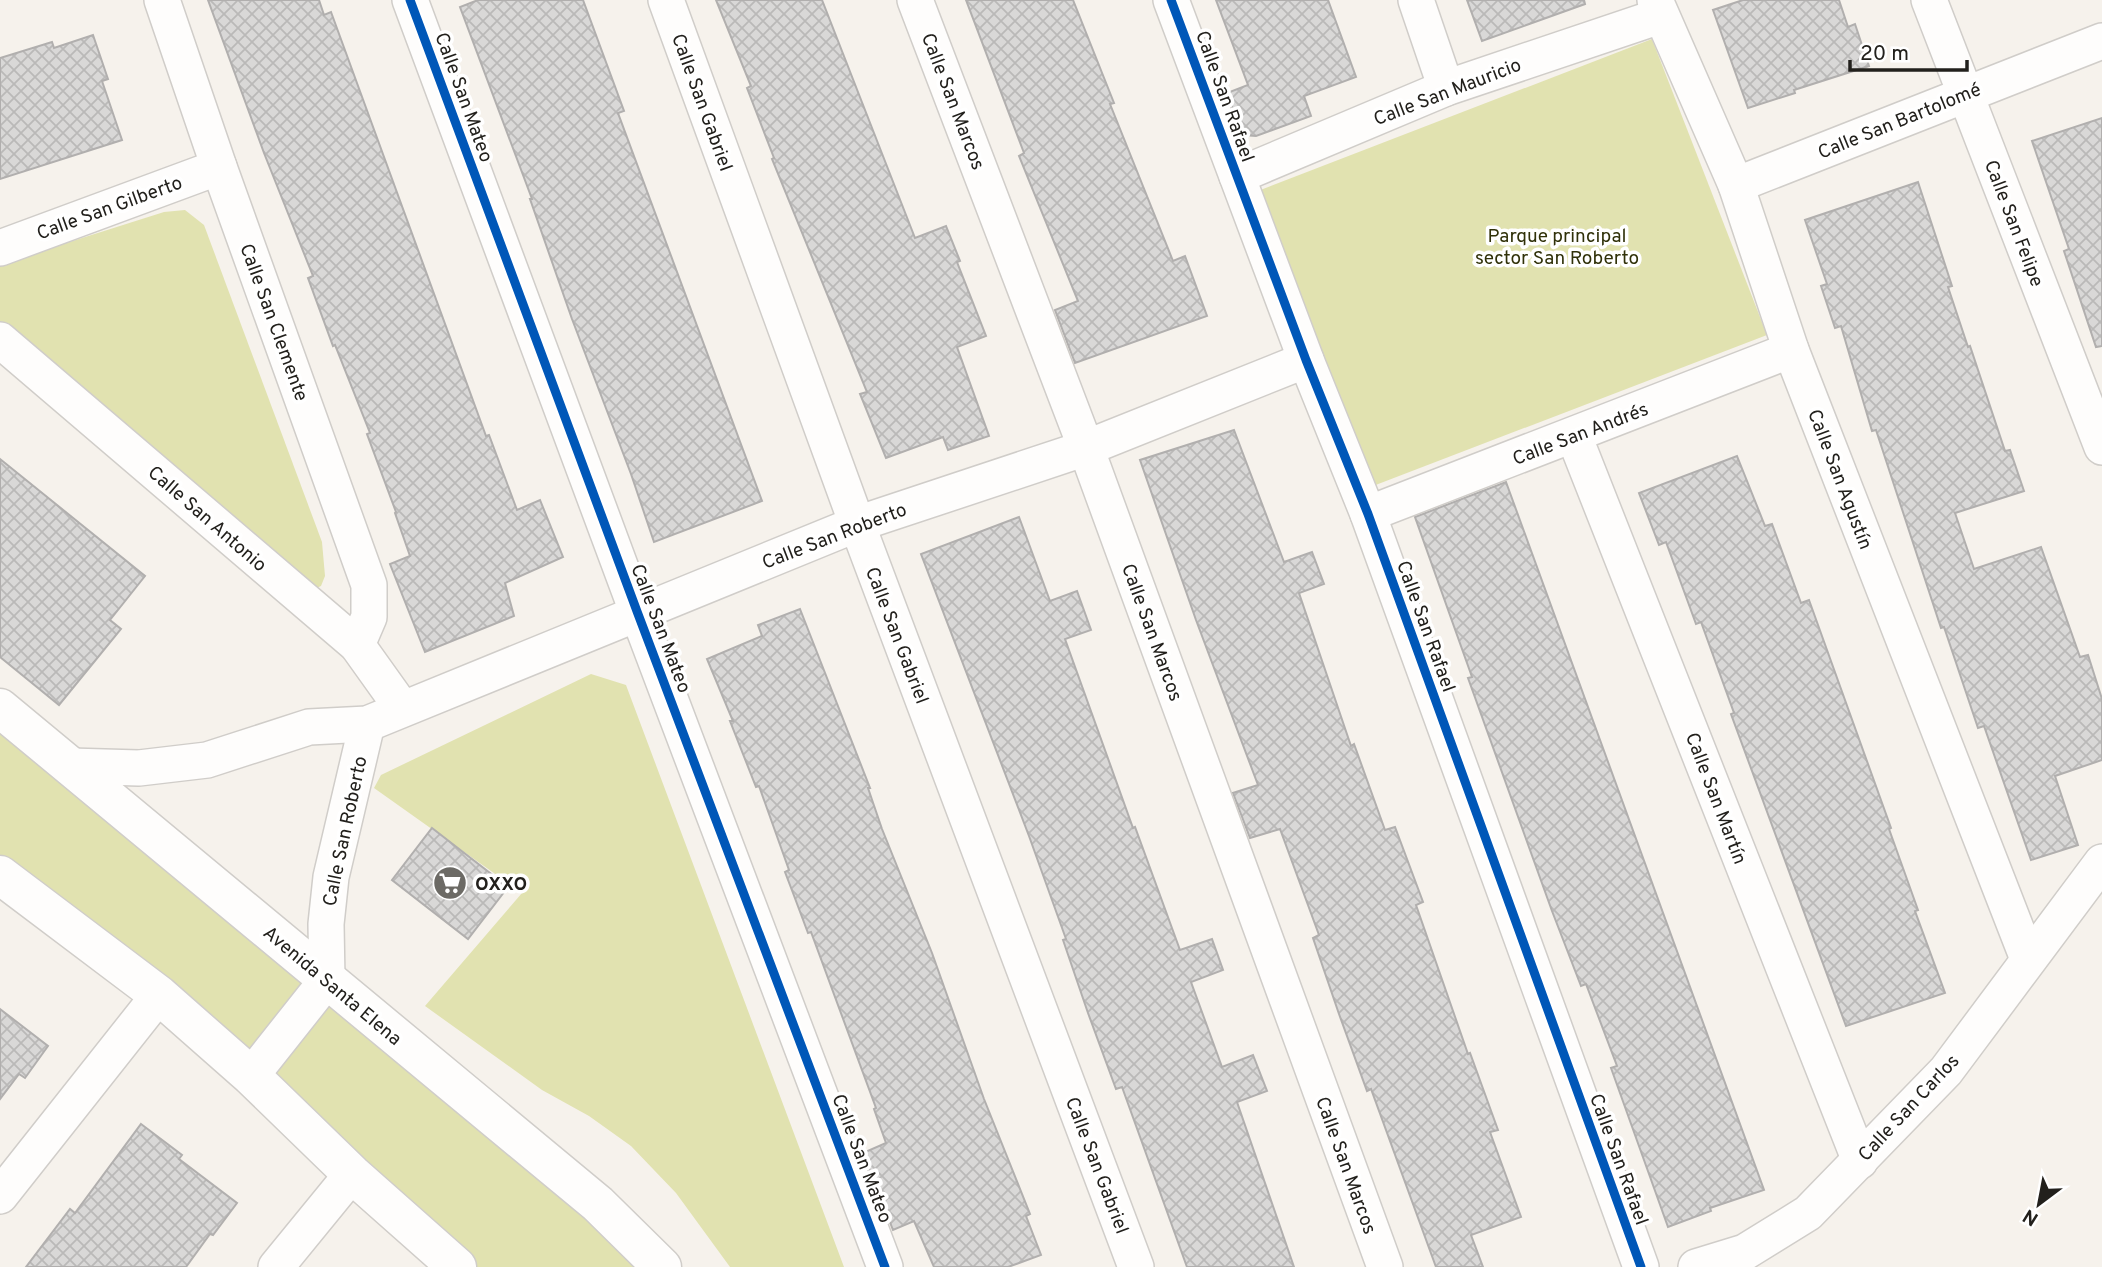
<svg xmlns="http://www.w3.org/2000/svg" width="2102" height="1267" viewBox="0 0 2102 1267" font-family="Overpass,sans-serif">
	<style>
		.park { fill: #e1e2b0 }
		.building { fill: url(#building-cross-hatch); stroke: #b1afae; stroke-width: 2 }
		.lines { fill: none; stroke-linecap: round; stroke-linejoin: round }
		.minor-casing { stroke: #d0cdc9; stroke-width: 38 }
		.tertiary-casing { stroke: #d0cdc9; stroke-width: 41 }
		.minor { stroke: #fefdfc; stroke-width: 35 }
		.tertiary { stroke: #fefdfc; stroke-width: 38 }
		.cycleway-casing { stroke: #fff; stroke-width: 13 }
		.cycleway { stroke: #0057b8; stroke-width: 9 }
		.labels { text-anchor: middle; stroke-width: 7; stroke-linejoin: round; paint-order: stroke }
		.street-label { font-size: 19px; fill: #22201c; stroke: #fff }
		.park-label { font-size: 19px; fill: #303109; stroke: #fff }
		.poi-label { font-size: 19px; font-weight: bold; fill: #22201c; stroke: #fff; text-anchor: start }
	</style>
	<defs>
		<pattern id="building-cross-hatch" width="8" height="8" patternUnits="userSpaceOnUse" patternTransform="scale(1.75)"><rect width="8" height="8" fill="#d9d8d7"/><path d="M0 0l8 8M0 8l8-8" fill="none" stroke="#bab9b8"/></pattern>
	</defs>
	<rect width="100%" height="100%" fill="#f6f2ec"/>
	<g class="park">
		<path d="M 1652,39 L 1767,335 L 1373,486 L 1258,191 Z"/>
		<path d="M 185,210 L 204,225 L 322,542 L 325,576 L 321,586 L 312,590 L 0,330 L 0,264 L 164,212 Z"/>
		<path d="M 591,674 L 626,685 L 844,1267 L 730,1267 L 676,1193 L 631,1146 L 589,1116 L 542,1090 L 425,1006 L 522,893 L 374,788 L 381,775 Z"/>
		<path d="M 0,708 L 662,1267 L 457,1267 L 0,875 Z"/>
	</g>
	<g class="building">
		<path d="M 208,0 L 319,0 L 324,15 L 331,12 L 486,436 L 489,435 L 517,510 L 540,500 L 563,557 L 505,583 L 514,616 L 425,652 L 390,564 L 410,556 L 395,513 L 396,512 L 367,434 L 370,433 L 335,345 L 333,346 L 308,278 L 313,276 L 264,153 Z"/>
		<path d="M 478,0 L 583,0 L 624,111 L 618,113 L 762,501 L 654,542 L 631,474 L 572,319 L 530,199 L 532,199 L 460,7 Z"/>
		<path d="M 716,0 L 822,0 L 915,238 L 946,226 L 960,261 L 957,262 L 986,336 L 957,347 L 989,436 L 948,450 L 943,437 L 886,458 L 860,394 L 867,392 L 772,159 L 774,158 L 747,88 L 751,86 Z"/>
		<path d="M 966,0 L 1073,0 L 1114,103 L 1110,104 L 1173,261 L 1185,256 L 1207,316 L 1075,363 L 1055,310 L 1078,301 L 1019,156 L 1024,153 Z"/>
		<path d="M 1216,0 L 1328,0 L 1356,77 L 1304,96 L 1311,116 L 1256,136 L 1243,135 L 1227,93 L 1248,85 Z"/>
		<path d="M 1467,0 L 1584,0 L 1585,4 L 1482,41 Z"/>
		<path d="M 1743,0 L 1839,0 L 1848,27 L 1855,24 L 1869,66 L 1794,90 L 1795,93 L 1748,108 L 1713,10 Z"/>
		<path d="M 93,35 L 108,79 L 102,81 L 122,140 L 0,179 L 0,58 L 52,42 L 54,48 Z"/>
		<path d="M 2102,118 L 2102,346 L 2096,347 L 2064,251 L 2069,249 L 2032,141 Z"/>
		<path d="M 1918,182 L 1952,286 L 1948,287 L 1968,347 L 1970,346 L 2005,451 L 2010,450 L 2024,491 L 1955,513 L 1974,569 L 2041,547 L 2080,657 L 2088,655 L 2102,699 L 2102,760 L 2055,776 L 2078,845 L 2031,860 L 1984,726 L 1978,728 L 1944,627 L 1941,628 L 1876,430 L 1872,431 L 1841,326 L 1835,328 L 1821,286 L 1827,284 L 1805,220 Z"/>
		<path d="M 1234,430 L 1284,562 L 1312,552 L 1324,584 L 1299,593 L 1351,746 L 1354,744 L 1385,830 L 1395,827 L 1423,902 L 1416,905 L 1468,1054 L 1470,1053 L 1498,1130 L 1490,1132 L 1521,1217 L 1471,1235 L 1483,1267 L 1436,1267 L 1371,1089 L 1367,1091 L 1339,1014 L 1313,938 L 1319,935 L 1280,829 L 1250,838 L 1233,793 L 1258,785 L 1196,620 L 1140,460 Z"/>
		<path d="M 1737,456 L 1765,526 L 1772,524 L 1801,603 L 1809,600 L 1891,828 L 1889,829 L 1918,910 L 1915,911 L 1945,993 L 1846,1026 L 1731,714 L 1734,713 L 1701,622 L 1696,624 L 1666,542 L 1659,545 L 1639,493 Z"/>
		<path d="M 0,459 L 145,576 L 110,620 L 121,629 L 59,705 L 0,657 Z"/>
		<path d="M 1506,482 L 1764,1190 L 1710,1208 L 1711,1211 L 1668,1227 L 1611,1068 L 1617,1066 L 1586,984 L 1581,986 L 1552,911 L 1468,678 L 1472,677 L 1415,517 Z"/>
		<path d="M 1019,517 L 1050,601 L 1077,591 L 1091,630 L 1065,639 L 1133,828 L 1135,827 L 1180,950 L 1212,939 L 1223,970 L 1191,982 L 1222,1067 L 1253,1055 L 1267,1091 L 1237,1102 L 1294,1267 L 1187,1267 L 1122,1087 L 1116,1089 L 1088,1013 L 1063,940 L 1066,939 L 1029,836 L 921,554 Z"/>
		<path d="M 800,609 L 870,788 L 868,788 L 882,829 L 932,953 L 984,1099 L 1030,1214 L 1026,1216 L 1041,1255 L 1008,1267 L 934,1267 L 914,1221 L 893,1230 L 863,1153 L 886,1143 L 874,1109 L 876,1108 L 811,932 L 808,933 L 793,893 L 785,872 L 789,870 L 759,786 L 756,787 L 730,721 L 733,721 L 707,659 L 762,636 L 758,625 Z"/>
		<path d="M 432,828 L 508,887 L 468,939 L 392,880 Z"/>
		<path d="M 0,1009 L 48,1046 L 25,1078 L 19,1074 L 0,1099 Z"/>
		<path d="M 141,1124 L 182,1155 L 179,1159 L 237,1203 L 213,1235 L 210,1234 L 186,1267 L 26,1267 L 70,1209 L 75,1213 Z"/>
	</g>
	<g class="lines">
		<g class="minor-casing">
			<g id="minor">
				<path d="M 162,0 L 219,167 L 369,585 L 369,617 L 357,645"/>
				<path d="M 410,0 L 638,614 L 885,1267"/>
				<path d="M 666,0 L 857,524 L 1136,1267"/>
				<path d="M 915,0 L 1086,448 L 1385,1267"/>
				<path d="M 1171,0 L 1306,360 L 1368,514 L 1641,1267"/>
				<path d="M 1416,0 L 1446,88"/>
				<path d="M 1655,0 L 1736,185 L 1791,350 L 2028,959"/>
				<path d="M 1929,0 L 2102,447"/>
				<path d="M 1237,176 L 1446,88 L 1660,16"/>
				<path d="M 1736,185 L 2102,41"/>
				<path d="M 0,248 L 219,167"/>
				<path d="M 0,340 L 357,645 L 402,708"/>
				<path d="M 1574,436 L 1860,1161"/>
				<path d="M 1368,514 L 1791,350"/>
				<path d="M 70,766 L 139,768 L 207,760 L 309,727 L 367,724 L 857,524 L 1086,448 L 1306,360"/>
				<path d="M 251,1076 L 327,980 L 326,924 L 331,877 L 367,724"/>
				<path d="M 0,1196 L 159,995"/>
				<path d="M 276,1267 L 352,1174"/>
				<path d="M 1696,1267 L 1745,1252 L 1808,1213 L 1946,1071 L 2102,862"/>
			</g>
		</g>
		<g class="tertiary-casing">
			<g id="tertiary">
				<path d="M 0,708 L 598,1204 L 662,1267"/>
				<path d="M 0,875 L 159,995 L 251,1076 L 352,1174 L 457,1267"/>
			</g>
		</g>
		<use href="#minor" class="minor"/>
		<use href="#tertiary" class="tertiary"/>
		<g class="cycleway-casing">
			<g id="cycleway">
				<path d="M 410,0 L 638,614 L 885,1267"/>
				<path d="M 1171,0 L 1306,360 L 1368,514 L 1641,1267"/>
			</g>
		</g>
		<use href="#cycleway" class="cycleway"/>
	</g>
	<defs>
		<g id="supermarket-disc" transform="scale(1.75)"><circle r="9.5" fill="#6c6a65" stroke="#fff"/><path d="M-6-5.5h2.5l.6 2H6L4.5 2H-2.5L-4.4-4H-6ZM-1.5 3.2a1.3 1.3 0 1 0 .1 0ZM3 3.2a1.3 1.3 0 1 0 .1 0Z" fill="#fff"/></g>
	</defs>
	<g fill-rule="evenodd">
		<use href="#supermarket-disc" x="450" y="883"/>
	</g>
	<g class="labels">
		<g class="street-label">
			<text transform="translate(1447 91) rotate(-21)" y="7">Calle San Mauricio</text>
			<text transform="translate(1226 96) rotate(70)" y="7">Calle San Rafael</text>
			<text transform="translate(465 97) rotate(70)" y="7">Calle San Mateo</text>
			<text transform="translate(954 101) rotate(69)" y="7">Calle San Marcos</text>
			<text transform="translate(703 102) rotate(70)" y="7">Calle San Gabriel</text>
			<text transform="translate(1899 120) rotate(-22)" y="7">Calle San Bartolomé</text>
			<text transform="translate(109 207) rotate(-20)" y="7">Calle San Gilberto</text>
			<text transform="translate(2015 223) rotate(69)" y="7">Calle San Felipe</text>
			<text transform="translate(275 322) rotate(70)" y="7">Calle San Clemente</text>
			<text transform="translate(1580 433) rotate(-21)" y="7">Calle San Andrés</text>
			<text transform="translate(1841 479) rotate(69)" y="7">Calle San Agustín</text>
			<text transform="translate(208 518) rotate(41)" y="7">Calle San Antonio</text>
			<text transform="translate(834 535) rotate(-21)" y="7">Calle San Roberto</text>
			<text transform="translate(1427 626) rotate(70)" y="7">Calle San Rafael</text>
			<text transform="translate(662 628) rotate(69)" y="7">Calle San Mateo</text>
			<text transform="translate(1153 632) rotate(70)" y="7">Calle San Marcos</text>
			<text transform="translate(898 635) rotate(69)" y="7">Calle San Gabriel</text>
			<text transform="translate(1717 798) rotate(69)" y="7">Calle San Martín</text>
			<text transform="translate(344 831) rotate(-78)" y="7">Calle San Roberto</text>
			<text transform="translate(333 985) rotate(40)" y="7">Avenida Santa Elena</text>
			<text transform="translate(1908 1107) rotate(-47)" y="7">Calle San Carlos</text>
			<text transform="translate(863 1158) rotate(69)" y="7">Calle San Mateo</text>
			<text transform="translate(1620 1159) rotate(70)" y="7">Calle San Rafael</text>
			<text transform="translate(1098 1165) rotate(69)" y="7">Calle San Gabriel</text>
			<text transform="translate(1347 1165) rotate(70)" y="7">Calle San Marcos</text>
		</g>
		<g class="park-label">
			<text x="1557" y="242">Parque principal<tspan x="1557" dy="22">sector San Roberto</tspan></text>
		</g>
		<g class="poi-label">
			<text x="475" y="890">OXXO</text>
		</g>
	</g>
	<g transform="translate(2039 1204) rotate(212)" stroke="#ffffff" stroke-width="5" paint-order="stroke">
	<path d="M0-5L12 26L0 18L-12 26Z" fill="#22201c"/>
	<text y="-10" font-size="19" font-weight="bold" text-anchor="middle" fill="#22201c">N</text>
	</g>
	<path d="M1850 60v10h117v-10" fill="none" stroke="#22201c" stroke-width="3.5"/>
	<text x="1860" y="60" font-size="21" fill="#22201c" stroke="#ffffff" stroke-width="5" paint-order="stroke">20 m</text>
</svg>
